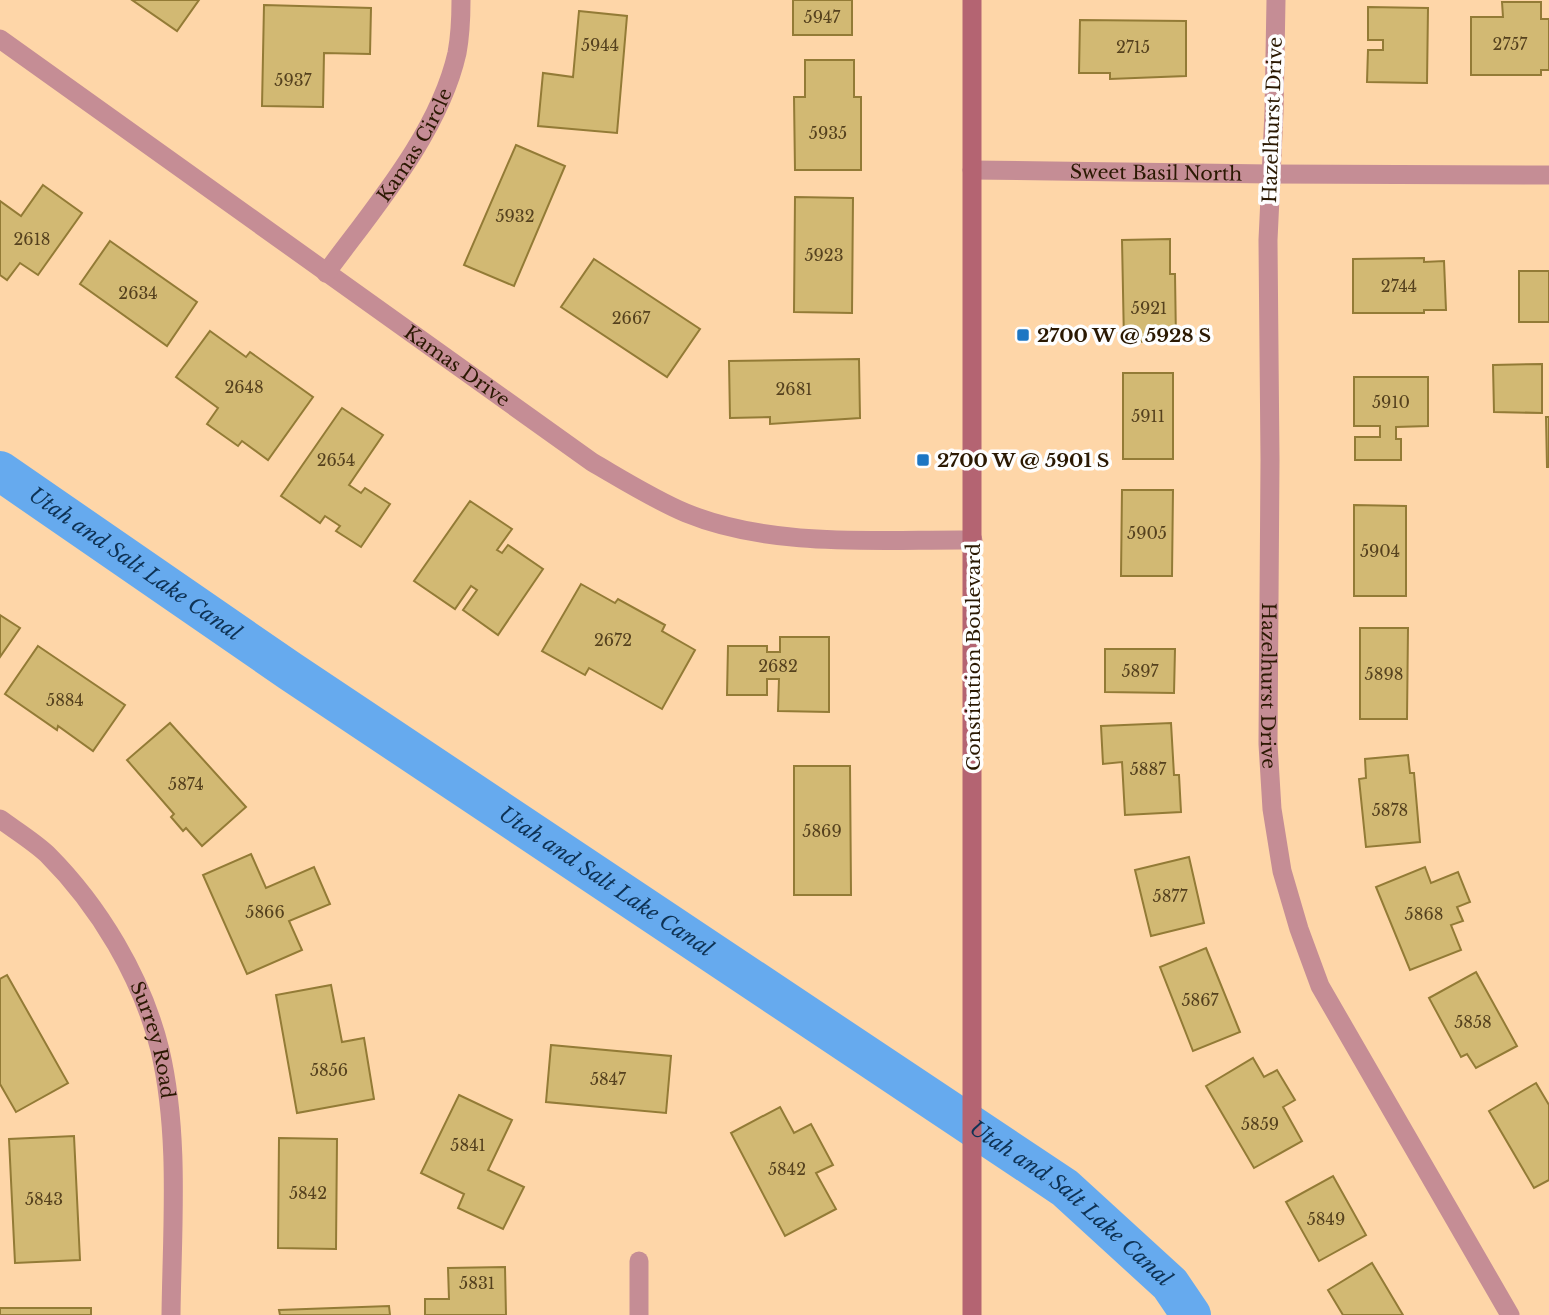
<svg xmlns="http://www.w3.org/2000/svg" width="1549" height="1315" viewBox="0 0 1549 1315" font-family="'Libre Baskerville',serif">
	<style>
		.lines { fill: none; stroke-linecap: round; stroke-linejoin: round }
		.canal { stroke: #6ae; stroke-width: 40 }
		.building { fill: #d2b973; stroke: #937b36; stroke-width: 2 }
		.minor { stroke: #c58d95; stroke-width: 19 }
		.secondary { stroke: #b46472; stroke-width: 19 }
		.poi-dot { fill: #1d76c3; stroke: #fefefe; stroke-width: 2.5 }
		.labels { text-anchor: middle; stroke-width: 7; stroke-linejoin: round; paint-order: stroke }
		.number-label { font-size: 16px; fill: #55411e }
		.street-label { font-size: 19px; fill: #2b1902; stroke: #fefefe }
		.poi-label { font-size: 19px; font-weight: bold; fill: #2b1902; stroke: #fefefe; text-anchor: start }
		.water-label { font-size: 21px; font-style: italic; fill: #0e3254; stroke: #fefefe }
	</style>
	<rect width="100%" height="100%" fill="#fed6a8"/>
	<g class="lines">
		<path class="canal" id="s1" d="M 0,471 L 290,671 L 1065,1188 L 1170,1284 L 1191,1315"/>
	</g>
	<g class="building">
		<path d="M 132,0 L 199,0 L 177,31 Z"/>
		<rect x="793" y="0" width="59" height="35"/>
		<path d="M 1502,2 L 1541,2 L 1541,19 L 1549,19 L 1549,70 L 1541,70 L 1541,75 L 1471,75 L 1471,17 L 1503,17 Z"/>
		<path d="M 264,5 L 371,8 L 370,54 L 324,53 L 323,107 L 262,106 Z"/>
		<path d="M 1368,7 L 1428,8 L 1427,83 L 1367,82 L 1368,50 L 1383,50 L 1383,40 L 1368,40 Z"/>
		<path d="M 579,11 L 627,16 L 617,133 L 538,126 L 543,73 L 573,77 Z"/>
		<path d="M 1080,20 L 1186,21 L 1186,76 L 1110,79 L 1110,73 L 1079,73 Z"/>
		<path d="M 805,60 L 854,60 L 854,97 L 861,97 L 861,170 L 795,170 L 794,97 L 805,97 Z"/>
		<path d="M 516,145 L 565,166 L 514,286 L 464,265 Z"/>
		<path d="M 43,185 L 82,213 L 38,275 L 20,263 L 7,280 L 0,275 L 0,201 L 21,216 Z"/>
		<path d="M 795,197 L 853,198 L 852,313 L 794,312 Z"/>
		<path d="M 1170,239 L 1170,274 L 1175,274 L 1176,341 L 1124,342 L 1122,240 Z"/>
		<path d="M 110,241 L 197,302 L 167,346 L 80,284 Z"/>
		<path d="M 1424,258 L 1424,262 L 1444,261 L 1446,310 L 1424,310 L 1424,313 L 1353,313 L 1353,259 Z"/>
		<path d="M 594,259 L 700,329 L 667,377 L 561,307 Z"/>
		<rect x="1519" y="271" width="30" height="51"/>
		<path d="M 210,331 L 246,357 L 250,352 L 313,397 L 268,460 L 242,441 L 238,446 L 207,424 L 218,408 L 176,377 Z"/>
		<path d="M 859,359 L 860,418 L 770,424 L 770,417 L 730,418 L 729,361 Z"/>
		<path d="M 1542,364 L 1542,413 L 1494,412 L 1493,365 Z"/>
		<rect x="1123" y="373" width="50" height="86"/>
		<path d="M 1354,377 L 1428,377 L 1428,426 L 1396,427 L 1396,439 L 1401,439 L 1401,460 L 1355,460 L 1355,437 L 1380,437 L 1380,426 L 1354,426 Z"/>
		<path d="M 342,408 L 383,435 L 349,485 L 361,493 L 365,488 L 390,504 L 361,547 L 336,531 L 340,526 L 325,516 L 320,523 L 281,496 Z"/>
		<path d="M 1546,417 L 1549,417 L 1549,467 L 1547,467 Z"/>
		<path d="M 1122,490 L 1173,490 L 1172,576 L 1121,576 Z"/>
		<path d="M 470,501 L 512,529 L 497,550 L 502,553 L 508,545 L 543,569 L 498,635 L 463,610 L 477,590 L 471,586 L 455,609 L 414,581 Z"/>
		<path d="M 1354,505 L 1406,506 L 1406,596 L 1354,596 Z"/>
		<path d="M 581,584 L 615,603 L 618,599 L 665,625 L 662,631 L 695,650 L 662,709 L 589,668 L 585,675 L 542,651 Z"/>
		<path d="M 0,615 L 20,628 L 0,657 Z"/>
		<path d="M 1360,628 L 1408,628 L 1407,719 L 1360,719 Z"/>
		<path d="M 780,637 L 829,637 L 829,712 L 778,711 L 779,679 L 767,679 L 767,695 L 727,695 L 728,646 L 767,646 L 767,652 L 780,652 Z"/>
		<path d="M 38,646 L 125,705 L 93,751 L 58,726 L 57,730 L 5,694 Z"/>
		<path d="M 1105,649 L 1175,649 L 1174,693 L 1105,692 Z"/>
		<path d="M 170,723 L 246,807 L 202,846 L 186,828 L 183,831 L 171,817 L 174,814 L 127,760 Z"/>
		<path d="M 1171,723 L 1174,775 L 1179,775 L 1181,812 L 1125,815 L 1122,762 L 1103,764 L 1101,726 Z"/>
		<path d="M 1408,755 L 1410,773 L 1414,773 L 1420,842 L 1366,847 L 1359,779 L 1366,778 L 1365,759 Z"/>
		<path d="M 794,766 L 850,766 L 851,895 L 794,895 Z"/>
		<path d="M 251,854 L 266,888 L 314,867 L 330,904 L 289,921 L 302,950 L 247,974 L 203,875 Z"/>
		<path d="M 1189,857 L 1204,923 L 1151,936 L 1135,870 Z"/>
		<path d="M 1425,867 L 1431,883 L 1458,872 L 1470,902 L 1457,907 L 1463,921 L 1451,925 L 1461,950 L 1410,970 L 1376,887 Z"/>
		<path d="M 1206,948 L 1240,1032 L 1193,1051 L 1160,967 Z"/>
		<path d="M 1476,972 L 1517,1046 L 1476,1068 L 1467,1054 L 1461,1057 L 1429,998 Z"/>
		<path d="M 7,975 L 68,1083 L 16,1112 L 0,1084 L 0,979 Z"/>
		<path d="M 331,985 L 342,1042 L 364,1038 L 374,1099 L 297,1113 L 276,995 Z"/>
		<path d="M 551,1045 L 671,1056 L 666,1113 L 546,1102 Z"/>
		<path d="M 1253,1058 L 1264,1077 L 1277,1070 L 1295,1100 L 1283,1107 L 1302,1141 L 1254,1168 L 1206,1086 Z"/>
		<path d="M 1536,1083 L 1549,1105 L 1549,1180 L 1534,1188 L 1489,1111 Z"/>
		<path d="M 459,1095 L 512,1120 L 488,1170 L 524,1187 L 503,1229 L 458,1208 L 464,1194 L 421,1173 Z"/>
		<path d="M 780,1107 L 794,1133 L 811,1124 L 833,1165 L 816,1173 L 836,1209 L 785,1236 L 731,1133 Z"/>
		<path d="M 74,1136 L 80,1260 L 15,1263 L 9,1139 Z"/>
		<path d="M 279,1138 L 337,1139 L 336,1249 L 278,1248 Z"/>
		<path d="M 1333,1176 L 1366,1235 L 1319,1261 L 1286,1202 Z"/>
		<path d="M 1372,1263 L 1403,1315 L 1343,1315 L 1328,1290 Z"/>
		<path d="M 505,1267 L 506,1315 L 425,1315 L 425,1299 L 449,1299 L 448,1268 Z"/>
		<path d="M 389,1306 L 390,1315 L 280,1315 L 279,1310 Z"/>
		<rect x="0" y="1308" width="91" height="7"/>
	</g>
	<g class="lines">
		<g class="minor">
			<path id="s2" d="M 1276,0 L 1274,112 L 1268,240 L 1270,460 L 1268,744 L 1272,809 L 1282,871 L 1299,929 L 1320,986 L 1510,1315"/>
			<path id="s3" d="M 0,39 L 592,462 C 623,480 653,499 686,513 C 774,549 881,539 973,540"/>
			<path id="s4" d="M 972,170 L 1270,174 L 1549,175"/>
			<path id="s5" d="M 326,273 C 374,208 439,133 457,53 C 460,37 461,17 461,0"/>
			<path id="s6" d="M 0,819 C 15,830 33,841 47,854 C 99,906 142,977 160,1050 C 180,1136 172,1228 171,1315"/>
			<path d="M 639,1261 L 639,1315"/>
		</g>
		<path class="secondary" d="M 972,0 L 972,1315"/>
	</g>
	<g class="poi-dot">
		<rect x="1016" y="328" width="14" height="14" rx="3.5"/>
		<rect x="916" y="453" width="14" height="14" rx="3.5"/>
	</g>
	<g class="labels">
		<g class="number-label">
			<text x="822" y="23">5947</text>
			<text x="1510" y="50">2757</text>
			<text x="600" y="51">5944</text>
			<text x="1133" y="53">2715</text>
			<text x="293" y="86">5937</text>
			<text x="828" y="139">5935</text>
			<text x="515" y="222">5932</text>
			<text x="32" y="245">2618</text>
			<text x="824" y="261">5923</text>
			<text x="1399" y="292">2744</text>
			<text x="138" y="299">2634</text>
			<text x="1149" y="314">5921</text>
			<text x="631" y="324">2667</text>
			<text x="244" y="393">2648</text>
			<text x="794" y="395">2681</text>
			<text x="1391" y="408">5910</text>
			<text x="1148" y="422">5911</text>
			<text x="336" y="466">2654</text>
			<text x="1147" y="539">5905</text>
			<text x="1380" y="557">5904</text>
			<text x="613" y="646">2672</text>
			<text x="778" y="672">2682</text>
			<text x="1140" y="677">5897</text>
			<text x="1384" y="680">5898</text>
			<text x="65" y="706">5884</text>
			<text x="1148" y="775">5887</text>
			<text x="186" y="790">5874</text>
			<text x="1390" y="816">5878</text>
			<text x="822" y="837">5869</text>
			<text x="1170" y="902">5877</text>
			<text x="265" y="918">5866</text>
			<text x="1424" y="920">5868</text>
			<text x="1200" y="1006">5867</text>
			<text x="1473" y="1028">5858</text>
			<text x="329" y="1076">5856</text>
			<text x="608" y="1085">5847</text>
			<text x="1260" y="1130">5859</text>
			<text x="468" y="1151">5841</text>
			<text x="787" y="1175">5842</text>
			<text x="308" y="1199">5842</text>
			<text x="44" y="1205">5843</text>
			<text x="1326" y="1225">5849</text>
			<text x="477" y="1289">5831</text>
		</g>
		<g class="street-label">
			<text transform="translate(1272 120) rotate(-88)" y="7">Hazelhurst Drive</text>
			<text dy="7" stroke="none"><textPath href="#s5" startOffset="156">Kamas Circle</textPath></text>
			<text dy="7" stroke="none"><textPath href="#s4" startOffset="184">Sweet Basil North</textPath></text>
			<text dy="7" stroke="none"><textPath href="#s3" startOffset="562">Kamas Drive</textPath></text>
			<text transform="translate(973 657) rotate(-90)" y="7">Constitution Boulevard</text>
			<text dy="7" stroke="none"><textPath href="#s2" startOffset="686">Hazelhurst Drive</textPath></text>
			<text dy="7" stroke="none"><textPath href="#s6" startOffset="276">Surrey Road</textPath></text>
		</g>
		<g class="poi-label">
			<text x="1037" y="342">2700 W @ 5928 S</text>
			<text x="937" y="467">2700 W @ 5901 S</text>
		</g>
		<g class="water-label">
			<text dy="7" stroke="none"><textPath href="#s1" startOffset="164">Utah and Salt Lake Canal</textPath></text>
			<text dy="7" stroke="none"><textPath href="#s1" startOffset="732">Utah and Salt Lake Canal</textPath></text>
			<text dy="7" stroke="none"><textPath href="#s1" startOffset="1298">Utah and Salt Lake Canal</textPath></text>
		</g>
	</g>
</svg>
